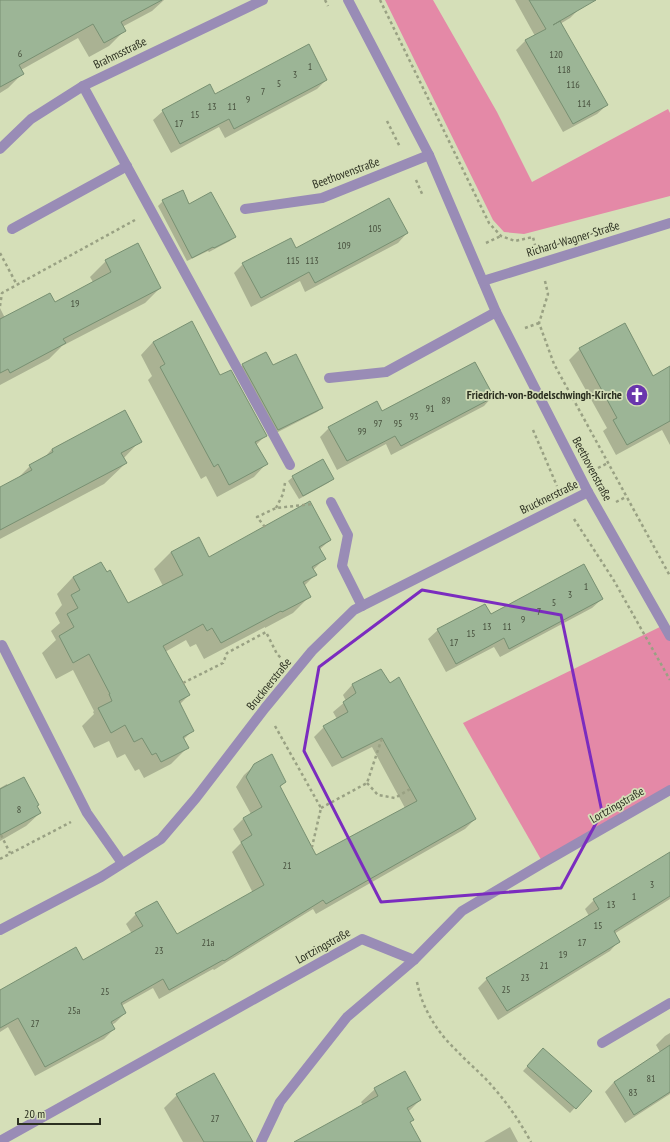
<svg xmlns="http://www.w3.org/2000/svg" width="670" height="1142" viewBox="0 0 670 1142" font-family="'PT Sans Narrow',sans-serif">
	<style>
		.green { fill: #e489a7 }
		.shadow { fill: #0003 }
		.building { fill: #9cb596; stroke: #789072 }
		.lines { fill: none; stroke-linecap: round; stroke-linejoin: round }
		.path { stroke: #99a183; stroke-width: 2.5; stroke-dasharray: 3 3; stroke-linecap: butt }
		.minor { stroke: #998cb6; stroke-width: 10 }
		.marked { fill: none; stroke: #7b2cbf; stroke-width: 3; stroke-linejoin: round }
		.labels { text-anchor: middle; stroke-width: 3.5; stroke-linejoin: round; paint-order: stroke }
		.number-label { font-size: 10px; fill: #48513e }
		.street-label { font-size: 12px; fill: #2c3021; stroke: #d5dfb8 }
		.poi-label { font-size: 12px; font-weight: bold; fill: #2c3021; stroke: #d5dfb8; text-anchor: end }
	</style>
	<rect width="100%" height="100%" fill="#d5dfb8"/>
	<g class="green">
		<path d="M 385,0 L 433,0 L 497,112 L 532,182 L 668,109 L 670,113 L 670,196 L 524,234 L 504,232 L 493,220 Z"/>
		<path d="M 664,625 L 670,636 L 670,790 L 543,863 L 463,723 Z"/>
	</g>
	<g class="shadow">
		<path d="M 0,0 L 164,0 L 152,11 L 122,27 L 124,31 L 109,46 L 89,57 L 78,38 L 21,70 L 23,73 L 8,88 L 0,93 Z"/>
		<path d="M 515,0 L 574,0 L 579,9 L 570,18 L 560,24 L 607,105 L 597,114 L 563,132 L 516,50 L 525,41 L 535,36 Z"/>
		<path d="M 326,80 L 317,89 L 225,138 L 219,127 L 171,153 L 153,120 L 163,111 L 215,95 Z"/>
		<path d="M 163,201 L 189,205 L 234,236 L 230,241 L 209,252 L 208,251 L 187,261 L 158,206 Z"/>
		<path d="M 407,233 L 398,243 L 305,292 L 300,281 L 251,307 L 234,273 L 243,264 L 295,249 Z"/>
		<path d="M 106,261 L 160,288 L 145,303 L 62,346 L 49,359 L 0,385 L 0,308 L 5,318 L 54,303 L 93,282 L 90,277 Z"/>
		<path d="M 153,342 L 265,436 L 256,445 L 266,464 L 254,477 L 217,497 L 206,476 L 201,479 L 148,380 L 152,376 L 141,355 Z"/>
		<path d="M 580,349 L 653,377 L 670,367 L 670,445 L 662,430 L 616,455 L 603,431 L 607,428 L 569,360 Z"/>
		<path d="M 243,365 L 273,367 L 322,408 L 317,412 L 274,434 L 238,369 Z"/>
		<path d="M 493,396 L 484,406 L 391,455 L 386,444 L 337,470 L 320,437 L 329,428 L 381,413 Z"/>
		<path d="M 140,441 L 123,459 L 126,463 L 104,484 L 0,539 L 0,488 L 17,479 L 30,466 L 44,458 L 52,449 Z"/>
		<path d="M 293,477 L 333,479 L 328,483 L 299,499 L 288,481 Z"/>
		<path d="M 198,538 L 209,558 L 330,540 L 319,550 L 324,559 L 313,570 L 315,575 L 304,586 L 310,596 L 293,613 L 265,628 L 265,627 L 204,659 L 196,644 L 190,647 L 186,640 L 165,652 L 189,695 L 180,704 L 193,730 L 183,740 L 188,747 L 171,764 L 144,778 L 139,769 L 135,771 L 125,754 L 117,758 L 109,741 L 94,748 L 82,726 L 94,714 L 93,712 L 94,711 L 73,670 L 56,679 L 42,653 L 56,640 L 51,631 L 60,623 L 55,613 L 62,605 L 57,594 L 73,577 L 128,605 L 163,586 L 154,569 L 171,552 Z"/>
		<path d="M 602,599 L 592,608 L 500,657 L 494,647 L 446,672 L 428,639 L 438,630 L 485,605 L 490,615 Z"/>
		<path d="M 352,685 L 475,819 L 465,829 L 316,914 L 313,909 L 214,970 L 213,969 L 159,999 L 153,988 L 121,1006 L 125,1013 L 115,1023 L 111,1025 L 114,1029 L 104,1039 L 35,1076 L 8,1027 L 0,1032 L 0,991 L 83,962 L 132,934 L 126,924 L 136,914 L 177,936 L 253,893 L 232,852 L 241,843 L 233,829 L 243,819 L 251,814 L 236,787 L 244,775 L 255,765 L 285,782 L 280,787 L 316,857 L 405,808 L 372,747 L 332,767 L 314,737 L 324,727 L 337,719 L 333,712 L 346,701 L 343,695 Z"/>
		<path d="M 7,784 L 8,786 L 36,806 L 40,813 L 26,826 L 0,841 L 0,788 Z"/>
		<path d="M 670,853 L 670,899 L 614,934 L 619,941 L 610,951 L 498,1020 L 478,988 L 487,979 L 589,916 L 585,909 L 594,900 Z"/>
		<path d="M 670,1033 L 670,1094 L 625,1123 L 605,1092 L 614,1082 L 660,1052 L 656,1045 L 665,1036 Z"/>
		<path d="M 539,1054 L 590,1091 L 570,1113 L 523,1071 Z"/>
		<path d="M 405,1072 L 420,1100 L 408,1112 L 412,1120 L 409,1123 L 420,1142 L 296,1142 L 363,1105 L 361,1102 L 375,1089 Z"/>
		<path d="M 177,1095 L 252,1142 L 183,1142 L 164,1108 Z"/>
		<path d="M 510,1127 L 518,1142 L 484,1142 Z"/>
	</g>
	<g class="building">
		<path d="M 0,0 L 162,0 L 121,22 L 126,31 L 104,43 L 93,24 L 19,65 L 24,74 L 0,87 Z"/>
		<path d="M 529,0 L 596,0 L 553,25 L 560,21 L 608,105 L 573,124 L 525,40 L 546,29 Z"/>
		<path d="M 309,44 L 327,80 L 234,129 L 229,119 L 180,144 L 162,110 L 210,84 L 215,94 Z"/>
		<path d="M 183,190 L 189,204 L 211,192 L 236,237 L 214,248 L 213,247 L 192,258 L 162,200 Z"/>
		<path d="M 389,198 L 408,233 L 315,283 L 309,272 L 261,298 L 242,263 L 291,238 L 296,248 Z"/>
		<path d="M 138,243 L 161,288 L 63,339 L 66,343 L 10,373 L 8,369 L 0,373 L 0,319 L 50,293 L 55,302 L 111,272 L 105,260 Z"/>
		<path d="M 192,321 L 220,375 L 231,370 L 267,436 L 255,442 L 268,464 L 229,485 L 218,464 L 214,467 L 160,367 L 165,364 L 153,342 Z"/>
		<path d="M 625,323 L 653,376 L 670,366 L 670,421 L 627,445 L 613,420 L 617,418 L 579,348 Z"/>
		<path d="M 266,352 L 273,365 L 296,354 L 323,408 L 278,430 L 242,364 Z"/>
		<path d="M 475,362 L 494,397 L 401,446 L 395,436 L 347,461 L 328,427 L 377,401 L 382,411 Z"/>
		<path d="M 125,410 L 142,442 L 121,453 L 127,463 L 0,530 L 0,487 L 32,470 L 29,465 L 53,452 L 52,449 Z"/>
		<path d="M 323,459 L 334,479 L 303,496 L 292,476 Z"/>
		<path d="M 310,501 L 331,540 L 319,547 L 326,559 L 312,567 L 317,575 L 303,582 L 311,597 L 282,612 L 281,611 L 221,643 L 212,628 L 207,631 L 203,624 L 163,646 L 190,695 L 179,701 L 194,731 L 183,737 L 189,748 L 161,762 L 156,753 L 152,755 L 142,738 L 134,742 L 125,725 L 111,733 L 98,708 L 112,701 L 109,694 L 110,694 L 89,654 L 73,663 L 59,636 L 74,627 L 67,614 L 78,608 L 71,595 L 80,590 L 73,577 L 101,562 L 107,572 L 110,570 L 128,603 L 183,575 L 171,552 L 199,537 L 209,557 Z"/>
		<path d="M 584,564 L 603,599 L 509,649 L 504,638 L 456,664 L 437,629 L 485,604 L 491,614 Z"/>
		<path d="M 381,669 L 390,683 L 399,677 L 476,819 L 326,904 L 323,900 L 224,961 L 223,960 L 169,990 L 163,979 L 121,1003 L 126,1013 L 111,1022 L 115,1029 L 45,1067 L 18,1018 L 0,1028 L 0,990 L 76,947 L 83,960 L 143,926 L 135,913 L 157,901 L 177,934 L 264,885 L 241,842 L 252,835 L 243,818 L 262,807 L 246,777 L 254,764 L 272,754 L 286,782 L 280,786 L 316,855 L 417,801 L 382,738 L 342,758 L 323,726 L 348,712 L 343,702 L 356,693 L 352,684 Z"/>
		<path d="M 24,777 L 39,805 L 37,806 L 41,813 L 0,835 L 0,789 Z"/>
		<path d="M 670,852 L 670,896 L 614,931 L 620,942 L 507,1011 L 486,978 L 599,909 L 593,899 Z"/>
		<path d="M 670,1045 L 670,1092 L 634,1115 L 614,1082 Z"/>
		<path d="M 543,1048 L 592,1091 L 576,1109 L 527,1066 Z"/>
		<path d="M 405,1071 L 421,1100 L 407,1108 L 414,1120 L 410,1122 L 421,1142 L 294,1142 L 378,1096 L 374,1088 Z"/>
		<path d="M 214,1073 L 253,1142 L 204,1142 L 176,1094 Z"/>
	</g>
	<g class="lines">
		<g class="path">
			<path d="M 325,0 L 328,6"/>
			<path d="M 380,0 L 489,223 L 501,236 L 515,241 L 533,237 L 535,245"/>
			<path d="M 387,121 L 400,147"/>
			<path d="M 416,180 L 423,196"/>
			<path d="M 486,243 L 501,236"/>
			<path d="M 0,253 L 17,285"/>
			<path d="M 545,281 L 548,294 L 539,323 L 554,364 L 670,576"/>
			<path d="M 0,306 L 2,293 L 135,220"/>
			<path d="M 525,328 L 539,323"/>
			<path d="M 533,430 L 557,486"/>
			<path d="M 598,468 L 608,463"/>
			<path d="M 616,502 L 626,497"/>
			<path d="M 276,508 L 283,494 L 285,483"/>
			<path d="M 574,519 L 613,579 L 670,680"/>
			<path d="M 265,527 L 257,517 L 276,508 L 313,504"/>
			<path d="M 183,683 L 223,663 L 227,653 L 266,632 L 277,654 L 282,659"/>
			<path d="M 275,726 L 321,808 L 312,847"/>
			<path d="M 367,783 L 378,795 L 395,798 L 410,789"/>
			<path d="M 321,808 L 367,783 L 382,738"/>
			<path d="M 1,835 L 10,853"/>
			<path d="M 0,859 L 71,822"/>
			<path d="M 417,982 C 422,1008 437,1032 456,1050 C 468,1063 482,1074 493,1087 C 508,1104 520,1122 531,1142"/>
		</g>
		<g class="minor">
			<path d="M 348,0 L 429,155 L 496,312 L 588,492 L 670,636"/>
			<path d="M 83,86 L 290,465"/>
			<path d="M 0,149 L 31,119 L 83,86 L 263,0"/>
			<path d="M 245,209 L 322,198 L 429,155"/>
			<path d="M 12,229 L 127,166"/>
			<path d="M 483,281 L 670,223"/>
			<path d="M 329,378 L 386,372 L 496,312"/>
			<path d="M 331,502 L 348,535 L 342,566 L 362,606"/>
			<path d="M 0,646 L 2,645 L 87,813 L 122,863"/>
			<path d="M 0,930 L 101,877 L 161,839 L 196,798 L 265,708 L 312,651 L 354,610 L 588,492"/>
			<path d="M 602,1043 L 670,1003"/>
			<path d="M 0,1141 L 362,939 L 414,960"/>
			<path d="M 261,1142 L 280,1102 L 347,1017 L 414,960 L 462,911 L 543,863 L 670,790"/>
		</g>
	</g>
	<path class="marked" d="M 422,590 L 561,615 L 602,812 L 561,888 L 381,902 L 304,751 L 319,667 Z"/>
	<defs>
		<g id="church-disc" transform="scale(1.15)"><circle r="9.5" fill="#6a36ad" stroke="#d5dfb8"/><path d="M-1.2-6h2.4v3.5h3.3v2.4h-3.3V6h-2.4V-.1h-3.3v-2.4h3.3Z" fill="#fff"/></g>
	</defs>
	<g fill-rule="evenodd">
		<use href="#church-disc" x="637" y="395"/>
	</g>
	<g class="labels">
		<g class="number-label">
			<text x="20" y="57">6</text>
			<text x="556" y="58">120</text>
			<text x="310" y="70">1</text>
			<text x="564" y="73">118</text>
			<text x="295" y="78">3</text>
			<text x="279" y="87">5</text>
			<text x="573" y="88">116</text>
			<text x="263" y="95">7</text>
			<text x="248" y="103">9</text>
			<text x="584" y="107">114</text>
			<text x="212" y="110">13</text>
			<text x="232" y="110">11</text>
			<text x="195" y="118">15</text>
			<text x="179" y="127">17</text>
			<text x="375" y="232">105</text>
			<text x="344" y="249">109</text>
			<text x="293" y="264">115</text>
			<text x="312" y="264">113</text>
			<text x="75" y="307">19</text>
			<text x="446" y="404">89</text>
			<text x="430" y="412">91</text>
			<text x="414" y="420">93</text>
			<text x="378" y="427">97</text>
			<text x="398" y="427">95</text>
			<text x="362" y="435">99</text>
			<text x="586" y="590">1</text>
			<text x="570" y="598">3</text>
			<text x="554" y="606">5</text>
			<text x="539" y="615">7</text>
			<text x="523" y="623">9</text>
			<text x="487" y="630">13</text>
			<text x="507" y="630">11</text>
			<text x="471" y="637">15</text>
			<text x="454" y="646">17</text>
			<text x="19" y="813">8</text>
			<text x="287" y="869">21</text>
			<text x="652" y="888">3</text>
			<text x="634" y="900">1</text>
			<text x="611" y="908">13</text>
			<text x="598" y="929">15</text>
			<text x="208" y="946">21a</text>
			<text x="582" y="946">17</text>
			<text x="159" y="954">23</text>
			<text x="563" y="958">19</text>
			<text x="544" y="969">21</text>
			<text x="525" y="981">23</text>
			<text x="506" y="993">25</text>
			<text x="105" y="995">25</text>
			<text x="74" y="1014">25a</text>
			<text x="35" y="1027">27</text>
			<text x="651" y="1082">81</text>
			<text x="633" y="1096">83</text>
			<text x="215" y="1122">27</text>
		</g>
		<g class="street-label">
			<text transform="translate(120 53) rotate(-26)" y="4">Brahmsstraße</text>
			<text transform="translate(346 173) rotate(-20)" y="4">Beethovenstraße</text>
			<text transform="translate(573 239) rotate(-17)" y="4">Richard-Wagner-Straße</text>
			<text transform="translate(592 469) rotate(62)" y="4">Beethovenstraße</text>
			<text transform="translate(549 497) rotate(-26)" y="4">Brucknerstraße</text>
			<text transform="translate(269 684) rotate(-51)" y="4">Brucknerstraße</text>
			<text transform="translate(617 805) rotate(-30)" y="4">Lortzingstraße</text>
			<text transform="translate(323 946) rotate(-29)" y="4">Lortzingstraße</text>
		</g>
		<g class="poi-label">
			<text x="622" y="399">Friedrich-von-Bodelschwingh-Kirche</text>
		</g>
	</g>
	<path d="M18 1118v6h82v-6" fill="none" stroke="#2c3021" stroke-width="2"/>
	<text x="24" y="1118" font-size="12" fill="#2c3021" stroke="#d5dfb8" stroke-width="3" paint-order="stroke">20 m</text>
</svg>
